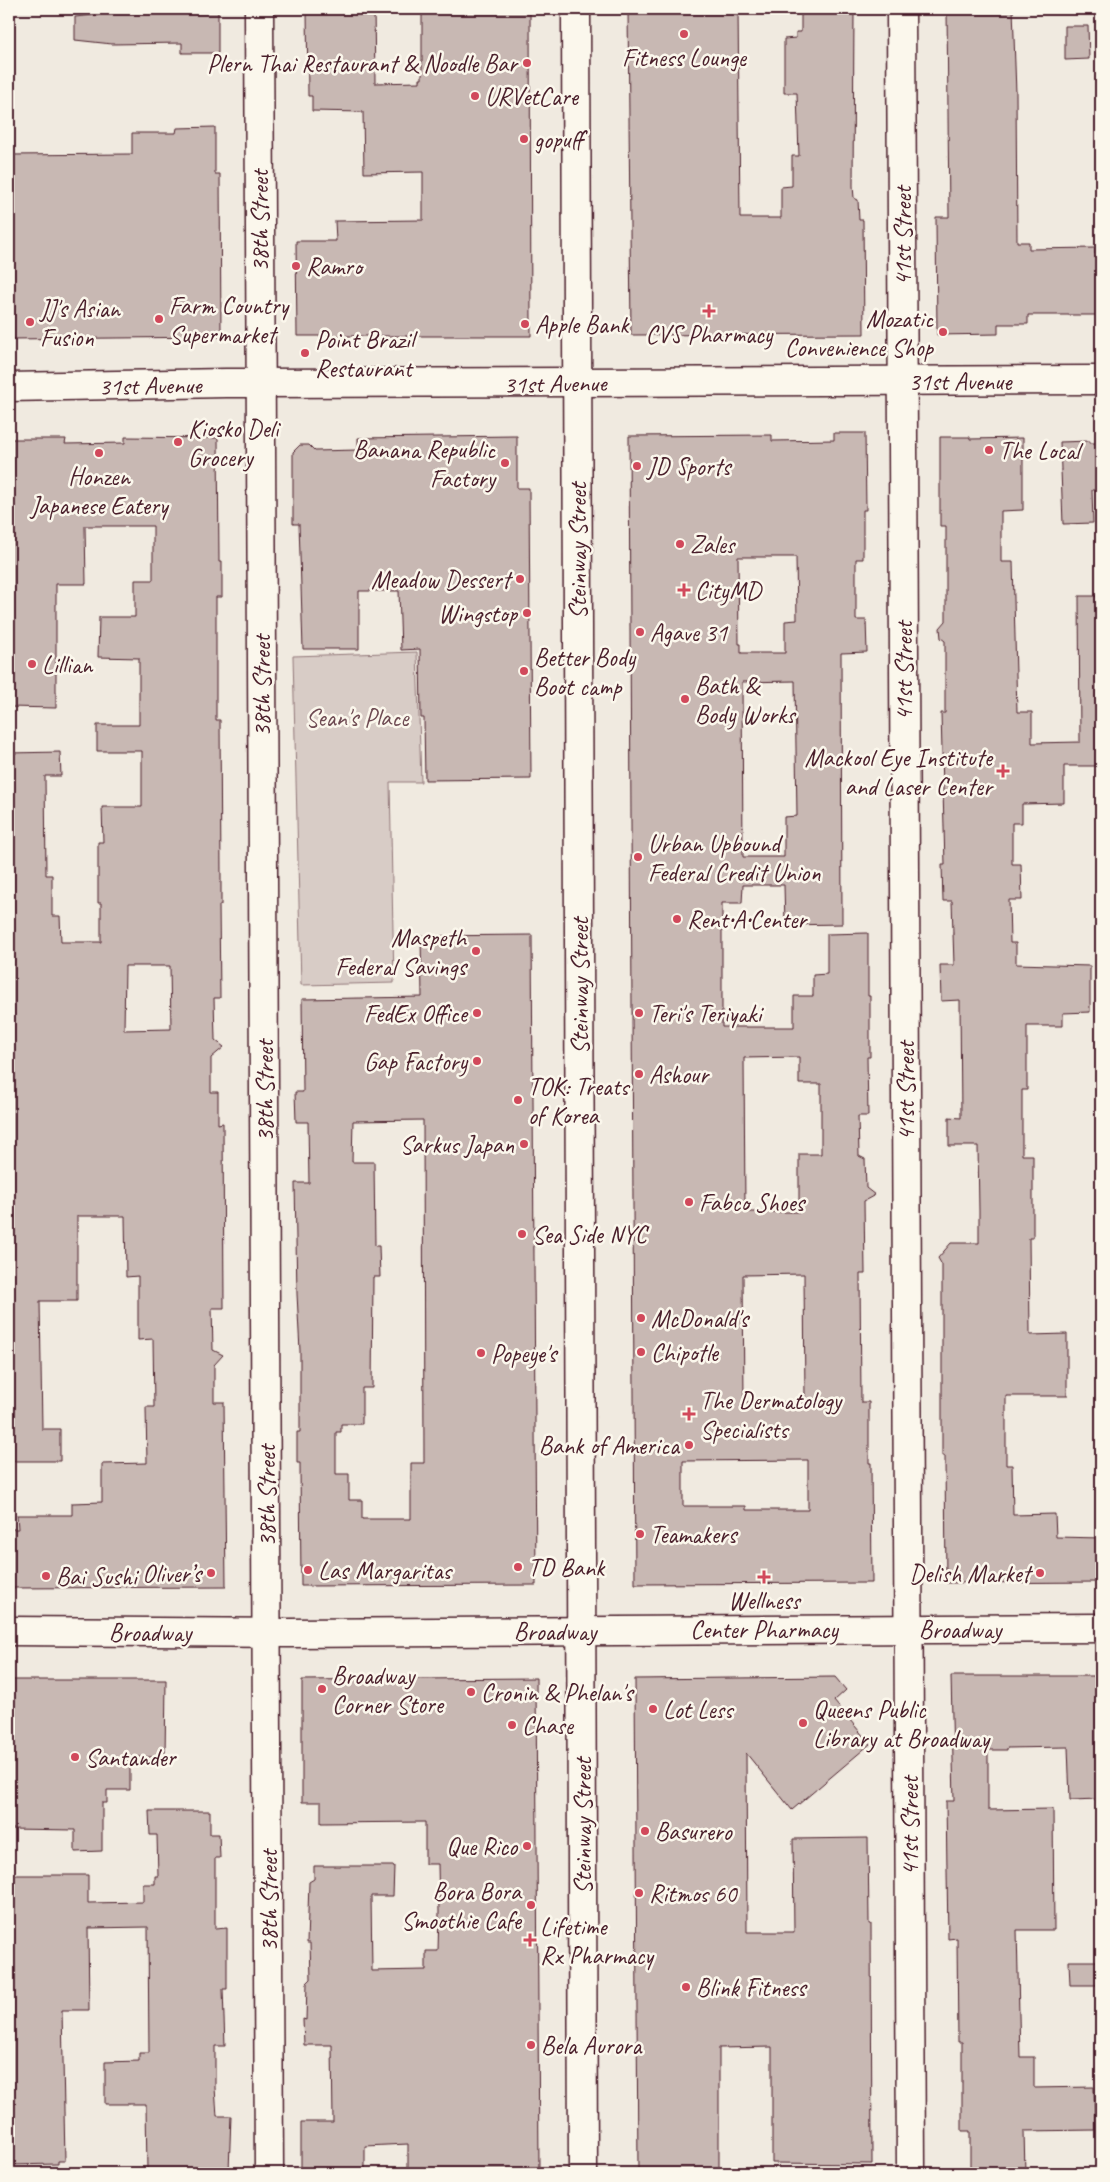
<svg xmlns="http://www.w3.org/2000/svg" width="1110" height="2182" viewBox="0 0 1110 2182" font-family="Caveat,sans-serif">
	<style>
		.green { fill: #d8ccc6; stroke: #917678 }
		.building { fill: #c8b8b3; stroke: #4a1f2b; fill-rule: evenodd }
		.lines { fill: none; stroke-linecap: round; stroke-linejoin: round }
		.minor-casing { stroke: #4a1f2b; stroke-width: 31 }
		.tertiary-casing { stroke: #4a1f2b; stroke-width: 31 }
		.secondary-casing { stroke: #4a1f2b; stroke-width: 31 }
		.minor { stroke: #fbf7ec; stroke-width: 28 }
		.tertiary { stroke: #fbf7ec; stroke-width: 28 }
		.secondary { stroke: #fbf7ec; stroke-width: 28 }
		.poi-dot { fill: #d1495b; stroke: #fbf7ec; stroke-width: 2 }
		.labels { text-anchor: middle; stroke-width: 5; stroke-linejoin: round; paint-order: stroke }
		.poi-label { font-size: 25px; fill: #4a1f2b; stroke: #fbf7ec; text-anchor: start }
		.street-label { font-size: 25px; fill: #4a1f2b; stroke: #fbf7ec }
		.park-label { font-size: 25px; fill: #6e4a52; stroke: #fbf7ec }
	</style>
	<rect width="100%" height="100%" fill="#f0eae0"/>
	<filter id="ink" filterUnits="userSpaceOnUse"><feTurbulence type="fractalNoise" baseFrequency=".02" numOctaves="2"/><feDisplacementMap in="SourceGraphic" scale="10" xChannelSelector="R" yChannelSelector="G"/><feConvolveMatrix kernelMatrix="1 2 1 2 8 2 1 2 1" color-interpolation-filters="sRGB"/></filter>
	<g filter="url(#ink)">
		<path class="green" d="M 417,652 L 421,782 L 390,782 L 394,983 L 301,985 L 293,656 Z"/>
		<g class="building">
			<path d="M 181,9 L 218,9 L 218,53 L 182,53 L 182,43 L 112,44 L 75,40 L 75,17 L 112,13 L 181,12 Z"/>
			<path d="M 307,9 L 374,9 L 375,83 L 420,82 L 420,79 L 422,79 L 422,9 L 530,9 L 531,336 L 297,336 L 296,241 L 336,241 L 335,221 L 423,220 L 423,172 L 364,173 L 363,112 L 312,111 L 312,96 L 308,96 Z"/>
			<path d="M 628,9 L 738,9 L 740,218 L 781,218 L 781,187 L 792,186 L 792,156 L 799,156 L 797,93 L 784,93 L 784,39 L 796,38 L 796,32 L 801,32 L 801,9 L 854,9 L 853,186 L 854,198 L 858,200 L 859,220 L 863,220 L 864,334 L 631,335 Z"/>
			<path d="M 947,9 L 1013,9 L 1016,93 L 1017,242 L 1029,242 L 1029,249 L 1095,248 L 1095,254 L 1101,254 L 1101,315 L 1028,315 L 1028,324 L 998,324 L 998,334 L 937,335 L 936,217 L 949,217 Z"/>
			<path d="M 1065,26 L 1088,26 L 1089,59 L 1065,60 Z"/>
			<path d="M 215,127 L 215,174 L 220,174 L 221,337 L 9,339 L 9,155 L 132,154 L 132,133 L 176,133 L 177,128 Z"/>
			<path d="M 834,433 L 865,433 L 866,510 L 863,510 L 863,559 L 856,559 L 856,620 L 866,620 L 867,652 L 841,653 L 842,924 L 785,925 L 784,885 L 743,885 L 742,903 L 722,903 L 722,1027 L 794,1027 L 794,996 L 813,996 L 813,975 L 827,974 L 827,934 L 868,933 L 868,996 L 870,996 L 870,1057 L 867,1057 L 868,1116 L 858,1116 L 859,1156 L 865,1159 L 866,1188 L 875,1195 L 864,1201 L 865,1274 L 860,1274 L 861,1402 L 869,1402 L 869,1463 L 871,1463 L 872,1583 L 635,1584 L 629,436 L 772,435 L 772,441 L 834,440 ZM 738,557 L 796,557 L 797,620 L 785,621 L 785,653 L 741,653 L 741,644 L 739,644 ZM 795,681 L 797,816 L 784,817 L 784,857 L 743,857 L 742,682 ZM 799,1057 L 799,1084 L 821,1084 L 821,1154 L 799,1154 L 799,1212 L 745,1212 L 744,1058 ZM 804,1274 L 805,1402 L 744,1402 L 743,1275 ZM 808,1460 L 808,1510 L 746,1510 L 746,1506 L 683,1506 L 683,1461 Z"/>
			<path d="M 517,436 L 517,488 L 529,488 L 531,779 L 425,780 L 424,718 L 421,718 L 420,649 L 401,650 L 399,591 L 359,591 L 359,649 L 303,649 L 299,524 L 293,524 L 293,452 L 300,445 L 309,445 L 315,451 L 358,450 L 358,438 Z"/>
			<path d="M 125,437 L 218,438 L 219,562 L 222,562 L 222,597 L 216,597 L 216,720 L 220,720 L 221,877 L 221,905 L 219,905 L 220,998 L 214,998 L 215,1040 L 224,1047 L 211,1058 L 211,1092 L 218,1092 L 218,1124 L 223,1123 L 224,1308 L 212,1308 L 213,1350 L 223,1355 L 214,1365 L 214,1402 L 224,1402 L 226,1587 L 9,1588 L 9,1529 L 18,1529 L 17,1515 L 72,1515 L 72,1503 L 102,1502 L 102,1464 L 147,1463 L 146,1407 L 154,1407 L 153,1339 L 138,1340 L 138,1276 L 126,1277 L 125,1216 L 77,1216 L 77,1301 L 40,1301 L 42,1429 L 60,1429 L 60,1461 L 9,1461 L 9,753 L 60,752 L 61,776 L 45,776 L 46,875 L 52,875 L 52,916 L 60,916 L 61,942 L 101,942 L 101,903 L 98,903 L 98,842 L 103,842 L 102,807 L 142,807 L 142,751 L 97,751 L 97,725 L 139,725 L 139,658 L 98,657 L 99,617 L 135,617 L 135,580 L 153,580 L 153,526 L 85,526 L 86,584 L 56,584 L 56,708 L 9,707 L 9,439 L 66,439 L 65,444 L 125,443 ZM 125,966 L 170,966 L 171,1029 L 124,1030 Z"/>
			<path d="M 940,437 L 970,437 L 970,439 L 1023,438 L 1023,510 L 1001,511 L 1001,562 L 1013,562 L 1017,712 L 1032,712 L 1032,743 L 1080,742 L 1079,596 L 1101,596 L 1101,766 L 1064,766 L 1064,803 L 1022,804 L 1022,823 L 1012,823 L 1012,864 L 1021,864 L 1022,900 L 1009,900 L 1010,943 L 1016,943 L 1016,964 L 1090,966 L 1090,1012 L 1063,1013 L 1063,1026 L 1027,1026 L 1027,1090 L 1022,1090 L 1022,1155 L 1033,1155 L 1033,1238 L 1029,1238 L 1030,1335 L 1067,1334 L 1067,1396 L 1006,1396 L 1006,1465 L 1012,1465 L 1013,1515 L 1055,1514 L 1056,1537 L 1101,1538 L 1101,1582 L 946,1583 L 945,1456 L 942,1456 L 942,1265 L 938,1258 L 951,1243 L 979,1243 L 979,1211 L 978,1146 L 949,1146 L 949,1117 L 961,1118 L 960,1000 L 941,1001 L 940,965 L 954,965 L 952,901 L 943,901 L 942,865 L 945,865 L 941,713 L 945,713 L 945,641 L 941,638 L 940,628 L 946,621 L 946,526 L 940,526 Z"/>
			<path d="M 1090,441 L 1090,443 L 1101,443 L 1101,490 L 1092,490 L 1093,523 L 1063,524 L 1060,442 Z"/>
			<path d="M 532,935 L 536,1585 L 301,1586 L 300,1463 L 297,1463 L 297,1432 L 300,1432 L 300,1351 L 297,1294 L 295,1183 L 309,1183 L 308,1122 L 296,1122 L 295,1092 L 303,1092 L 302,999 L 422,997 L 421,936 ZM 423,1120 L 424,1463 L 411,1463 L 411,1519 L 362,1519 L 362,1500 L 349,1500 L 349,1474 L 336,1474 L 336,1432 L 341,1432 L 341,1424 L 362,1424 L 362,1388 L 372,1388 L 373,1277 L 380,1277 L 379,1246 L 375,1246 L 374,1162 L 352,1162 L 353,1121 Z"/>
			<path d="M 951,1676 L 1101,1676 L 1101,1799 L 1070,1800 L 1068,1747 L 1007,1748 L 1007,1750 L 988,1750 L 988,1810 L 1053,1809 L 1054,1930 L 1017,1930 L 1020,2057 L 1034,2057 L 1034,2088 L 1094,2087 L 1095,2130 L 1024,2131 L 1025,2173 L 970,2173 L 970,2131 L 962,2131 L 962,2042 L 958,2042 L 957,1938 L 948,1939 L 946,1801 L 954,1801 Z"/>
			<path d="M 835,1677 L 846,1690 L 834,1701 L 870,1744 L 792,1810 L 746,1753 L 747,1932 L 794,1932 L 793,1839 L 868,1838 L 869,1924 L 871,1924 L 872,2164 L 772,2163 L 772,2047 L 719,2048 L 719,2173 L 638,2173 L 635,1679 Z"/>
			<path d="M 536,1678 L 539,2173 L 408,2173 L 408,2144 L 365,2146 L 365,2170 L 301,2171 L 301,2122 L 333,2122 L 332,2045 L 304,2045 L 303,2019 L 306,2020 L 307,1983 L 311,1979 L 310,1943 L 307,1943 L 309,1882 L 314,1879 L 314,1866 L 394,1866 L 393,1896 L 371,1896 L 372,1971 L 426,1970 L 426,1951 L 438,1951 L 439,1912 L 438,1864 L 425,1864 L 425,1822 L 321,1823 L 321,1802 L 302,1802 L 302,1680 Z"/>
			<path d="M 9,1680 L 166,1680 L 165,1757 L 130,1757 L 130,1790 L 107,1790 L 107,1803 L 102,1803 L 102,1851 L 75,1852 L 75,1830 L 9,1829 Z"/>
			<path d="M 149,1811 L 210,1811 L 210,1834 L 219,1834 L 220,1858 L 215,1858 L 215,1929 L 227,1928 L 227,1989 L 223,1989 L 225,2046 L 215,2046 L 215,2088 L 217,2116 L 231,2116 L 229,2171 L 147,2171 L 146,2104 L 105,2104 L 105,2062 L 139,2061 L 139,2053 L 149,2053 L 148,1927 L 88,1928 L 89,2010 L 62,2010 L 65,2161 L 58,2161 L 58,2164 L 9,2165 L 9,1875 L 88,1875 L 88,1903 L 143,1902 L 143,1884 L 155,1884 L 155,1876 L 158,1876 L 157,1835 L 150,1835 Z"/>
			<path d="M 1069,1961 L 1101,1961 L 1101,1985 L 1070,1985 Z"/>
		</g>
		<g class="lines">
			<g class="minor-casing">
				<g id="minor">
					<path d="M 259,9 L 269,2173"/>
					<path d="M 901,9 L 911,2173"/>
					<path d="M 9,387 L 226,383 L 576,382"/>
				</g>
			</g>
			<g class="tertiary-casing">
				<g id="tertiary">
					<path d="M 576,9 L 583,2173"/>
					<path d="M 576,382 L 1101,380"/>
				</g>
			</g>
			<g class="secondary-casing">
				<path id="secondary" d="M 9,1631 L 289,1633 L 1101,1628"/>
			</g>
			<use href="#minor" class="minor"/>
			<use href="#tertiary" class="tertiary"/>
			<use href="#secondary" class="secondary"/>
		</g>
	</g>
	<g class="poi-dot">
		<circle cx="684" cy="34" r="5"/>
		<circle cx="527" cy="63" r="5"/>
		<circle cx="475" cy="96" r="5"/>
		<circle cx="524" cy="139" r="5"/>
		<circle cx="296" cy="266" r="5"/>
		<path d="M706.5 303.5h5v5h5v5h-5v5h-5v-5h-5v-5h5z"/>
		<circle cx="159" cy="319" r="5"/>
		<circle cx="30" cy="322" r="5"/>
		<circle cx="525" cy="324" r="5"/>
		<circle cx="943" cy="332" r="5"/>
		<circle cx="305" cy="353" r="5"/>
		<circle cx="178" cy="442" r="5"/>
		<circle cx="989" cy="450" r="5"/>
		<circle cx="99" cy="453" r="5"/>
		<circle cx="505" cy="463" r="5"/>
		<circle cx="637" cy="466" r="5"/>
		<circle cx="680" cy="544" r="5"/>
		<circle cx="520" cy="579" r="5"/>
		<path d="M681.5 582.5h5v5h5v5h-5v5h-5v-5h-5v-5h5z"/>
		<circle cx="527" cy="613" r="5"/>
		<circle cx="640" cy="632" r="5"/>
		<circle cx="32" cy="664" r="5"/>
		<circle cx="524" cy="671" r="5"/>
		<circle cx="685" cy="699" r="5"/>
		<path d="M1000.5 763.5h5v5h5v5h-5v5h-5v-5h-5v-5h5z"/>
		<circle cx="638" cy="857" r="5"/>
		<circle cx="677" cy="919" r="5"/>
		<circle cx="476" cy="951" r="5"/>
		<circle cx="477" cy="1013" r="5"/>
		<circle cx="639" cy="1013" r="5"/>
		<circle cx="477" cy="1061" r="5"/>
		<circle cx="639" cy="1074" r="5"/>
		<circle cx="518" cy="1100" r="5"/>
		<circle cx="524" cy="1144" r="5"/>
		<circle cx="689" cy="1202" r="5"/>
		<circle cx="522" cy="1234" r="5"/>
		<circle cx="641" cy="1318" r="5"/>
		<circle cx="641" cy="1352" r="5"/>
		<circle cx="481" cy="1353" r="5"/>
		<path d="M686.5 1406.5h5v5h5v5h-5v5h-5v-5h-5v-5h5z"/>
		<circle cx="689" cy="1445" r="5"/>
		<circle cx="640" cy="1534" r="5"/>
		<circle cx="518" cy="1567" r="5"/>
		<circle cx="308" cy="1570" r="5"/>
		<circle cx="211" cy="1573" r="5"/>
		<circle cx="1040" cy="1573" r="5"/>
		<circle cx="46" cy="1576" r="5"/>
		<path d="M761.5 1569.5h5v5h5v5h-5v5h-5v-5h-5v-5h5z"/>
		<circle cx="322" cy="1689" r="5"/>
		<circle cx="471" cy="1692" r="5"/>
		<circle cx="653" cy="1709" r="5"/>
		<circle cx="803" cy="1723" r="5"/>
		<circle cx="512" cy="1725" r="5"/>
		<circle cx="75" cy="1757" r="5"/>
		<circle cx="645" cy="1831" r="5"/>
		<circle cx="527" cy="1846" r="5"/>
		<circle cx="639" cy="1893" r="5"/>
		<circle cx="531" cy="1905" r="5"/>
		<path d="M527.5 1932.5h5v5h5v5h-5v5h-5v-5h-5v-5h5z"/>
		<circle cx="686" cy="1987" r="5"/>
		<circle cx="531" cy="2045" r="5"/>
	</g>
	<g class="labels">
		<g class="poi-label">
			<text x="684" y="66" text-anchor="middle">Fitness Lounge</text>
			<text x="517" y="72" text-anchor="end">Plern Thai Restaurant &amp; Noodle Bar</text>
			<text x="485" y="105">URVetCare</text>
			<text x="534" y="148">gopuff</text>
			<text x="306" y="275">Ramro</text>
			<text x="169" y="314">Farm Country<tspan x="169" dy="29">Supermarket</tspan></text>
			<text x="40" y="317">JJ's Asian<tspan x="40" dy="29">Fusion</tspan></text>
			<text x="933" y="327" text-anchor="end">Mozatic<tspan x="933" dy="29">Convenience Shop</tspan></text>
			<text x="535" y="333">Apple Bank</text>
			<text x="709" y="343" text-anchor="middle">CVS Pharmacy</text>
			<text x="315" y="348">Point Brazil<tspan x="315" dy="29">Restaurant</tspan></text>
			<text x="188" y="437">Kiosko Deli<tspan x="188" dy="29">Grocery</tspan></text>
			<text x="495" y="458" text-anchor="end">Banana Republic<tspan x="495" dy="29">Factory</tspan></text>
			<text x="999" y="459">The Local</text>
			<text x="647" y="475">JD Sports</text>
			<text x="99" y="485" text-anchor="middle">Honzen<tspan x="99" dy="29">Japanese Eatery</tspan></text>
			<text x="690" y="553">Zales</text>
			<text x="510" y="588" text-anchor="end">Meadow Dessert</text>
			<text x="695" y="599">CityMD</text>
			<text x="517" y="622" text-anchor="end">Wingstop</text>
			<text x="650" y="641">Agave 31</text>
			<text x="534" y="666">Better Body<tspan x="534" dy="29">Boot camp</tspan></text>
			<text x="42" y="673">Lillian</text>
			<text x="695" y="694">Bath &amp;<tspan x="695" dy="29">Body Works</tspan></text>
			<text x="992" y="766" text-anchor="end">Mackool Eye Institute<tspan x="992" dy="29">and Laser Center</tspan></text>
			<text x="648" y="852">Urban Upbound<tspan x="648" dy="29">Federal Credit Union</tspan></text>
			<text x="687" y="928">Rent•A•Center</text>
			<text x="466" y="946" text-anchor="end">Maspeth<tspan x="466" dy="29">Federal Savings</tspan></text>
			<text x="467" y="1022" text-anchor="end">FedEx Office</text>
			<text x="649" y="1022">Teri's Teriyaki</text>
			<text x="467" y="1070" text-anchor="end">Gap Factory</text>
			<text x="649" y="1083">Ashour</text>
			<text x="528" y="1095">TOK: Treats<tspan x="528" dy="29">of Korea</tspan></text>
			<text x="514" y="1153" text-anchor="end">Sarkus Japan</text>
			<text x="699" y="1211">Fabco Shoes</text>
			<text x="532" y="1243">Sea Side NYC</text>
			<text x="651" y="1327">McDonald's</text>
			<text x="651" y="1361">Chipotle</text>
			<text x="491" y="1362">Popeye's</text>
			<text x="700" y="1409">The Dermatology<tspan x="700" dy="29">Specialists</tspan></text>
			<text x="679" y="1454" text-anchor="end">Bank of America</text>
			<text x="650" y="1543">Teamakers</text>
			<text x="528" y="1576">TD Bank</text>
			<text x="318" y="1579">Las Margaritas</text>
			<text x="201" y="1582" text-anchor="end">Oliver’s</text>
			<text x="1030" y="1582" text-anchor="end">Delish Market</text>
			<text x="56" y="1585">Bai Sushi</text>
			<text x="764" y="1609" text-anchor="middle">Wellness<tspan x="764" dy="29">Center Pharmacy</tspan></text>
			<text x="332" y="1684">Broadway<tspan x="332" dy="29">Corner Store</tspan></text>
			<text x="481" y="1701">Cronin &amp; Phelan's</text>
			<text x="663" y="1718">Lot Less</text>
			<text x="813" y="1718">Queens Public<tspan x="813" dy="29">Library at Broadway</tspan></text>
			<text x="522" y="1734">Chase</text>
			<text x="85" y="1766">Santander</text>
			<text x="655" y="1840">Basurero</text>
			<text x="517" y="1855" text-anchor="end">Que Rico</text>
			<text x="521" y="1900" text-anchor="end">Bora Bora<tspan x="521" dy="29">Smoothie Cafe</tspan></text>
			<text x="649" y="1902">Ritmos 60</text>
			<text x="540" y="1935">Lifetime<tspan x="540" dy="29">Rx Pharmacy</tspan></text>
			<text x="696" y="1996">Blink Fitness</text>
			<text x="541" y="2054">Bela Aurora</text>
		</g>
		<g class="street-label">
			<text transform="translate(259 221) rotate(-90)" y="9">38th Street</text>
			<text transform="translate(902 236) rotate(-90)" y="9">41st Street</text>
			<text x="960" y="390">31st Avenue</text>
			<text transform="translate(555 383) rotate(-1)" y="9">31st Avenue</text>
			<text transform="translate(150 385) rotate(-1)" y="9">31st Avenue</text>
			<text transform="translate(577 551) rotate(-90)" y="9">Steinway Street</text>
			<text transform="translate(903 671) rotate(-90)" y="9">41st Street</text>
			<text transform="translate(261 686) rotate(-90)" y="9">38th Street</text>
			<text transform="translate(579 986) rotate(-90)" y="9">Steinway Street</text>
			<text transform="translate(264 1091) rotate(-90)" y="9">38th Street</text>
			<text transform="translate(905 1091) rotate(-90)" y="9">41st Street</text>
			<text transform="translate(266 1496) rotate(-90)" y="9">38th Street</text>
			<text x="960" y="1638">Broadway</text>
			<text x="555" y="1640">Broadway</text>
			<text x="150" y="1641">Broadway</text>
			<text transform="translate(582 1826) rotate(-90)" y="9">Steinway Street</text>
			<text transform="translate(909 1826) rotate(-90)" y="9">41st Street</text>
			<text transform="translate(268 1901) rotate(-90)" y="9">38th Street</text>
		</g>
		<g class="park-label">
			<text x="357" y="726">Sean's Place</text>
		</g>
	</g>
	<rect width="1110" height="2182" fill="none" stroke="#fbf7ec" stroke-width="30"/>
	<rect x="15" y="15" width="1080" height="2152" fill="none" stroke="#4a1f2b" stroke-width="2" filter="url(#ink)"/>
</svg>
